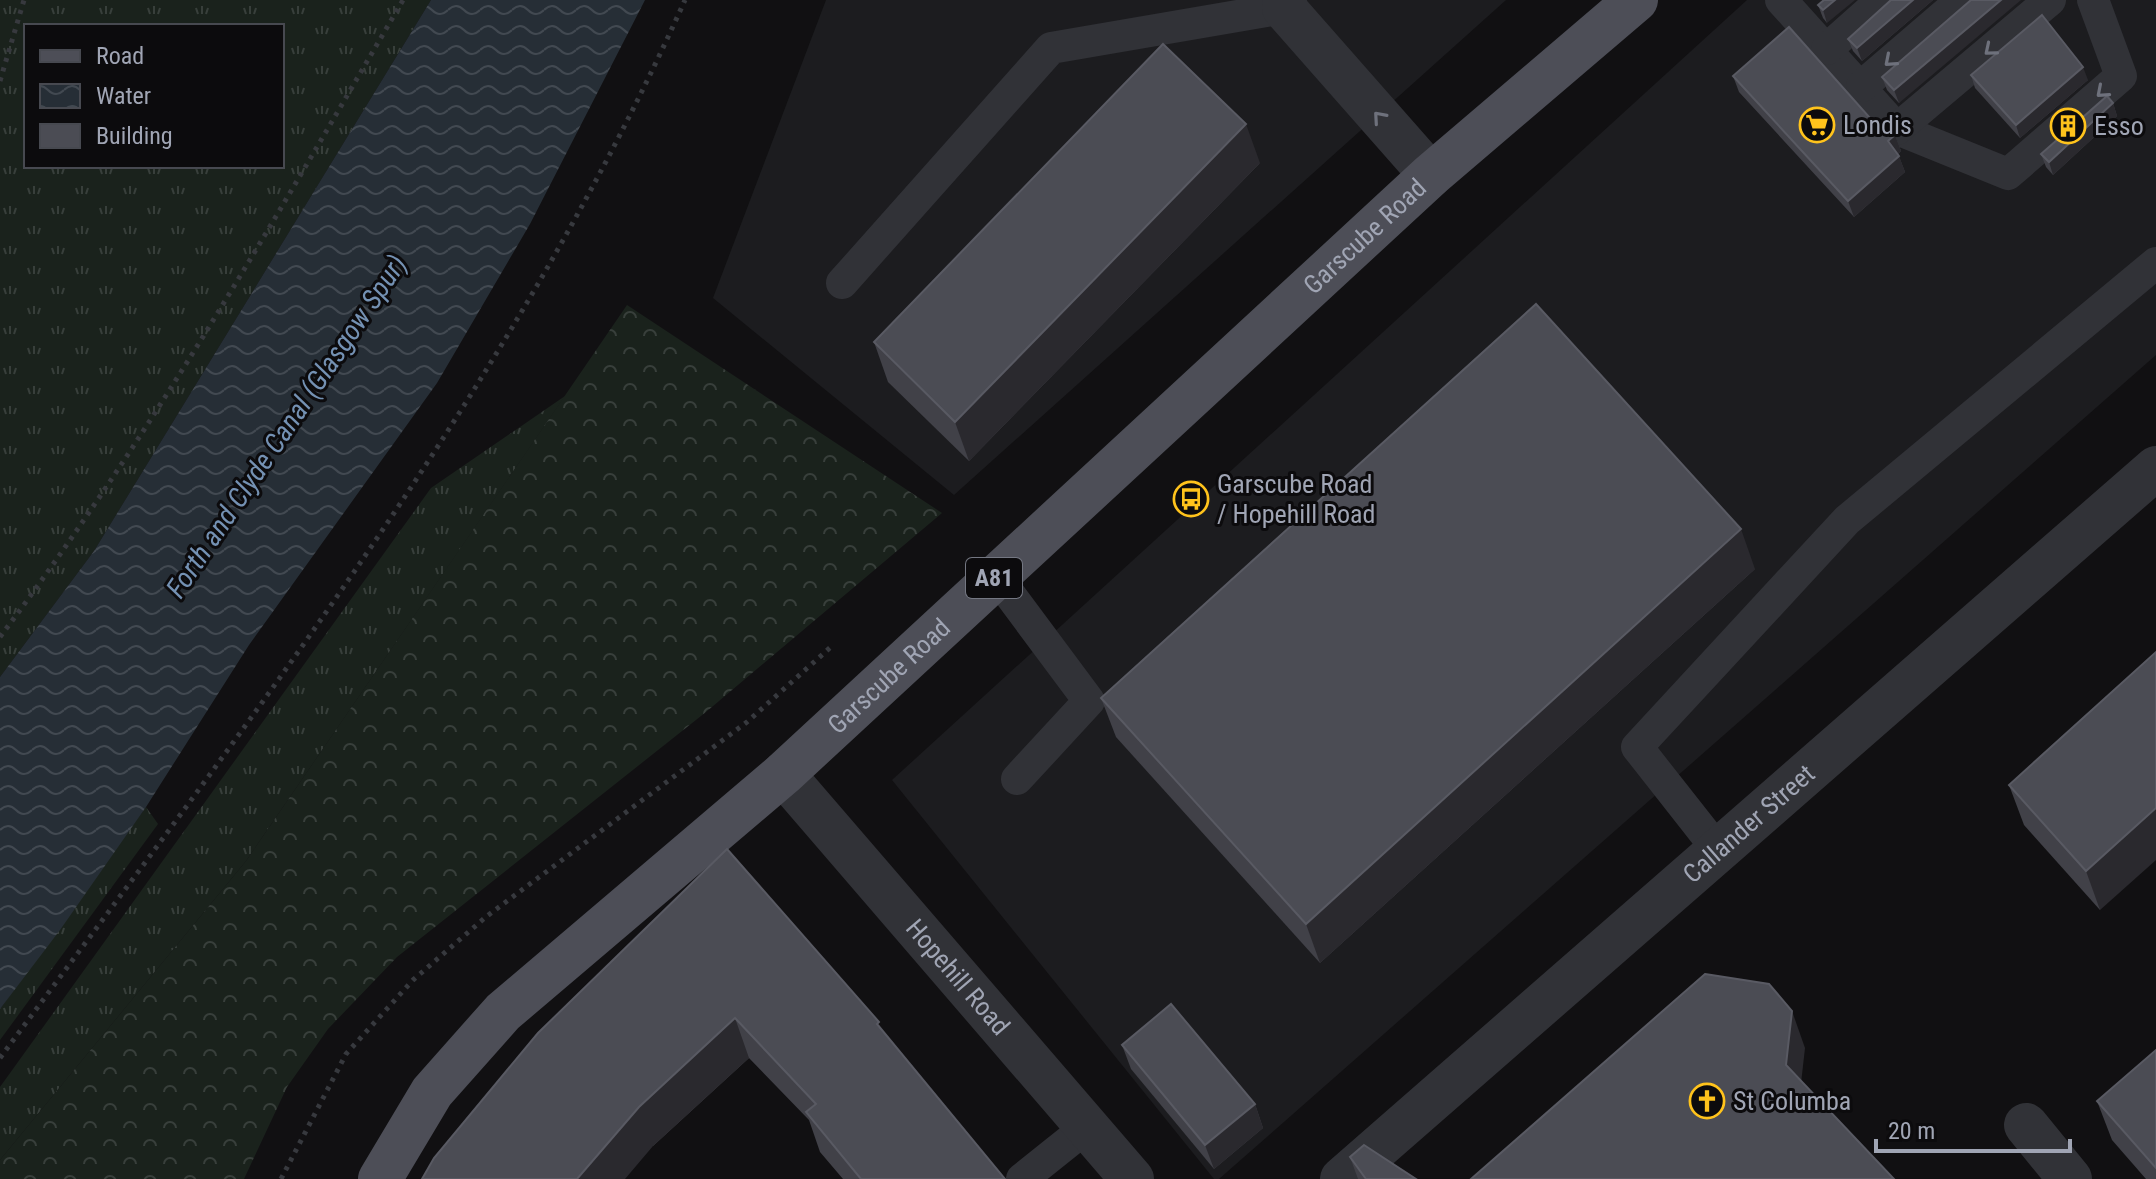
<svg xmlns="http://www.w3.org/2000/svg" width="2156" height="1179" viewBox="0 0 2156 1179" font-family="'Roboto Condensed',sans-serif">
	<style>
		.built { fill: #1c1c1f }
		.grass { fill: url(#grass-tufts); fill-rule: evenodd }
		.forest { fill: url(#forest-crowns) }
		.water { fill: url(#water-waves) }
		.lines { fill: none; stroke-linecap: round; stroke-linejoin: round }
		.path { stroke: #37393e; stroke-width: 5; stroke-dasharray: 4 6; stroke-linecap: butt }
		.lane { stroke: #313237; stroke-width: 32 }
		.street { stroke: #313237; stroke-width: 44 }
		.primary { stroke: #4d4e57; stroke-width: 44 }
		.wall { fill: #414148 }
		.shaded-wall { fill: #2a292e }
		.building { fill: #4b4c54; stroke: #595a63; stroke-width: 2 }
		.oneway { stroke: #6e717c }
		.labels { text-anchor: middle; stroke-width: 6; stroke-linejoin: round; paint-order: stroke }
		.shield { fill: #0c0b0d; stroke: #747782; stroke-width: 2 }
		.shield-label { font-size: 24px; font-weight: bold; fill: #a0a5b4 }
		.poi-label { font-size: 26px; fill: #a0a5b4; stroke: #0c0b0d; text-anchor: start }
		.street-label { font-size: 26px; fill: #a0a5b4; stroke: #0c0b0d }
		.water-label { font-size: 28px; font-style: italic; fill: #7491b3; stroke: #0c0b0d }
	</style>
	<defs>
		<pattern id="grass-tufts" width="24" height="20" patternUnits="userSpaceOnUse" patternTransform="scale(2)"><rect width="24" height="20" fill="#1a221c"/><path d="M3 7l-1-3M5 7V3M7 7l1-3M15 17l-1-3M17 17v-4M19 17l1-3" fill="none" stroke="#383f3b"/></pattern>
		<pattern id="forest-crowns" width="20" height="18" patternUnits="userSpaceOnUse" patternTransform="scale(2)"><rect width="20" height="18" fill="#1a221c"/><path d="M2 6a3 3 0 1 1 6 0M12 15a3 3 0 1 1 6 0" fill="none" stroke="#383f3b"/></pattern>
		<pattern id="water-waves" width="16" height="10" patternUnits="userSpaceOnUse" patternTransform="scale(2)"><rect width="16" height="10" fill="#262e36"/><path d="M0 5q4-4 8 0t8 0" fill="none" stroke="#424951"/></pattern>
	</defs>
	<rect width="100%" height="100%" fill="#111012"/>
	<g class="built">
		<path d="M 826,0 L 1506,0 L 954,495 L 713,298 Z"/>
		<path d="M 1747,0 L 2156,0 L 2156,355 L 1219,1179 L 1214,1179 L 892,780 Z"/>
	</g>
	<g class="grass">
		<path d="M 0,0 L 431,0 L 94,551 L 0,677 ZM 26,26 L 282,26 L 282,166 L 26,166 Z"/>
		<path d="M 565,396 L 246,861 L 0,1160 L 0,1087 L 431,488 Z"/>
		<path d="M 146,807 L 158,824 L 0,1040 L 0,1009 Z"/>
	</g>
	<path class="forest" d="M 627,305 L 942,513 L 706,712 L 397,957 L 328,1029 L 287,1087 L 244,1179 L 0,1179 L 0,1160 L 246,861 Z"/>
	<path class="water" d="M 431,0 L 645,0 L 530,224 L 437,383 L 249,645 L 146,807 L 60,930 L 0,1009 L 0,677 L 94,551 Z"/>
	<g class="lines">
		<g class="path">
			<path d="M 0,81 L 24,0"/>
			<path d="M 0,637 C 151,436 276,217 403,0"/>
			<path d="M 0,1058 C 249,721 512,385 685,0"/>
			<path d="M 281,1179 L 346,1054 L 413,980 L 487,916 L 747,722 L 833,645"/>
		</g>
		<g class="lane">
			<path d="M 1781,0 L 1897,129 L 2008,174 L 2121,76 L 2093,0"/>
			<path d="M 1827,49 L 1882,0"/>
			<path d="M 1862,86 L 1962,0"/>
			<path d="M 1897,129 L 2050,0"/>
			<path d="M 842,283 L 1051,48 L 1284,8"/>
			<path d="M 996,576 L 1089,701 L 1017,779"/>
			<path d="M 1718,850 L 1637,747 L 1847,520 L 2156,263"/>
			<path d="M 1022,1179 L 1087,1127"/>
		</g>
		<g class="street">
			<path d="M 1285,0 L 1284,8 L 1431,175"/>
			<path id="s1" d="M 783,774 L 1132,1179"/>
			<path d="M 2026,1125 L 2070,1179"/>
			<path id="s2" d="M 1342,1179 L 2156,468"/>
		</g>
		<path class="primary" id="s3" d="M 380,1179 L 432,1092 L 503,1012 L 783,774 L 1431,175 L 1636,0"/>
	</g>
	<g class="wall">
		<path d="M 1824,0 L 1827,23 L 1823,18 L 1818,5 Z"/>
		<path d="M 1891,0 L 1933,0 L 1862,61 L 1853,51 L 1848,39 Z"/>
		<path d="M 1971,0 L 1899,103 L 1887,90 L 1882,77 Z"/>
		<path d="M 1971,75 L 2088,80 L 2020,138 L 1975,88 Z"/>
		<path d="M 1733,76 L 1877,126 L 1895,135 L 1901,151 L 1898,154 L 1905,172 L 1854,217 L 1739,92 Z"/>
		<path d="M 2113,103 L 2117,116 L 2053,175 L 2046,167 L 2041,154 Z"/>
		<path d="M 1260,163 L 969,461 L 888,382 L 874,342 Z"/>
		<path d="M 1755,569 L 1320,963 L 1116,737 L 1101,698 Z"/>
		<path d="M 2156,652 L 2100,910 L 2024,825 L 2009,785 Z"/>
		<path d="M 727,849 L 882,1030 L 1005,1179 L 843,1179 L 820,1152 L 809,1120 L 749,1058 L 653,1146 Z"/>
		<path d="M 1122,1045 L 1255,1104 L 1263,1128 L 1214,1169 L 1131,1069 Z"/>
		<path d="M 2156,1050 L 2156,1179 L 2146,1179 L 2112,1140 L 2097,1101 Z"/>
		<path d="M 1350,1157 L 1416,1179 L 1358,1179 Z"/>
	</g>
	<g class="shaded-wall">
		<path d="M 1835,0 L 1855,0 L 1827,23 L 1823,10 Z"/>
		<path d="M 1913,0 L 1933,0 L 1862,61 L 1857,48 Z"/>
		<path d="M 2001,0 L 2021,0 L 1899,103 L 1894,90 Z"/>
		<path d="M 2083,67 L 2088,80 L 2020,138 L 2016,125 Z"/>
		<path d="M 2113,103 L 2117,116 L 2053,175 L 2049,162 Z"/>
		<path d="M 1246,124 L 1260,163 L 969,461 L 955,422 Z"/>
		<path d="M 1895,135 L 1901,151 L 1894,157 L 1888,141 Z"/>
		<path d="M 1899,156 L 1905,172 L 1854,217 L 1848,201 Z"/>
		<path d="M 1741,529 L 1755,569 L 1320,963 L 1306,924 Z"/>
		<path d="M 2156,808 L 2156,860 L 2100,910 L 2086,871 Z"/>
		<path d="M 1792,1011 L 1805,1048 L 1799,1101 L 1786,1065 Z"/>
		<path d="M 735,1018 L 749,1058 L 653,1146 L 625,1179 L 577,1179 L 639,1107 Z"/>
		<path d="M 1255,1104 L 1263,1128 L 1214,1169 L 1205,1145 Z"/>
	</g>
	<g class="building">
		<path d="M 1824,0 L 1835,0 L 1823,10 L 1818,5 Z"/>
		<path d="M 1891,0 L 1913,0 L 1857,48 L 1848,39 Z"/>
		<path d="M 1971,0 L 2001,0 L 1894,90 L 1882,77 Z"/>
		<path d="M 2042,15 L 2083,67 L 2016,125 L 1971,75 Z"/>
		<path d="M 1789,27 L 1877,126 L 1895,135 L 1888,141 L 1899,156 L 1848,201 L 1733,76 Z"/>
		<path d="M 1163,44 L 1246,124 L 955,422 L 874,342 Z"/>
		<path d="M 2107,96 L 2113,103 L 2049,162 L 2041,154 Z"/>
		<path d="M 1536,304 L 1741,529 L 1306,924 L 1101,698 Z"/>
		<path d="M 2156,652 L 2156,808 L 2086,871 L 2009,785 Z"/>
		<path d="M 727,849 L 879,1022 L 877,1024 L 1005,1179 L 861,1179 L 806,1112 L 816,1104 L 735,1018 L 639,1107 L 577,1179 L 422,1179 L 434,1158 L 538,1033 Z"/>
		<path d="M 1705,974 L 1769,984 L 1792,1011 L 1786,1065 L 1894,1179 L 1471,1179 Z"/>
		<path d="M 1171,1004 L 1255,1104 L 1205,1145 L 1122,1045 Z"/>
		<path d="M 2156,1050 L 2156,1168 L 2097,1101 Z"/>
		<path d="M 1364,1145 L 1416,1179 L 1366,1179 L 1350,1157 Z"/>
	</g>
	<defs><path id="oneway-chevron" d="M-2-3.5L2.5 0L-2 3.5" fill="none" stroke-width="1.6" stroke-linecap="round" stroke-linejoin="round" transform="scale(2)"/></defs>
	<g class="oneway">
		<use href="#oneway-chevron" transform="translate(1990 50) rotate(140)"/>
		<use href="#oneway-chevron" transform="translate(1890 61) rotate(139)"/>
		<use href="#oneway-chevron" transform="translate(2102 92) rotate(139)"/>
		<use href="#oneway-chevron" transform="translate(1379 117) rotate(-131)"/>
	</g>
	<defs>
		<g id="supermarket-ring" transform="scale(1.8)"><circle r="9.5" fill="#0c0b0d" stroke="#ffc31c" stroke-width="1.5"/><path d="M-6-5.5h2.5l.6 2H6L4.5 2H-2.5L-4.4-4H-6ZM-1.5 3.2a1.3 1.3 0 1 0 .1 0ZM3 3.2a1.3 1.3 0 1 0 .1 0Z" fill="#ffc31c"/></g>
		<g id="building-ring" transform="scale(1.8)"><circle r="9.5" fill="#0c0b0d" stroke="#ffc31c" stroke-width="1.5"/><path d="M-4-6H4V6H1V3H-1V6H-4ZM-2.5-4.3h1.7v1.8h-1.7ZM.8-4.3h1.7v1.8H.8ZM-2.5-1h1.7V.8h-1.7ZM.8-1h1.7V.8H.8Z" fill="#ffc31c"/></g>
		<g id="bus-ring" transform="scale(1.8)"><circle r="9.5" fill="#0c0b0d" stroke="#ffc31c" stroke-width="1.5"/><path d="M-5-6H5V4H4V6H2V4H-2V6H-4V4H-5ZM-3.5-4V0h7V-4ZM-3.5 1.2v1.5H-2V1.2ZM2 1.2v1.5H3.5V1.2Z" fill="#ffc31c"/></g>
		<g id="church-ring" transform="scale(1.8)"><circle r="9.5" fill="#0c0b0d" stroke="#ffc31c" stroke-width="1.5"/><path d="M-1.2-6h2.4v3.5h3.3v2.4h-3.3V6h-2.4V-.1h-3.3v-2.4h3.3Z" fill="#ffc31c"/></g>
	</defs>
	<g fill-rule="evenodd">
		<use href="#supermarket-ring" x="1817" y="125"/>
		<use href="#building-ring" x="2068" y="126"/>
		<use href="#bus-ring" x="1191" y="499"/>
		<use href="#church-ring" x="1707" y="1101"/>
	</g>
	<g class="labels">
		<rect class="shield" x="966" y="558" width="56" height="40" rx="6"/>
		<g class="shield-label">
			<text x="994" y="586">A81</text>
		</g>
		<g class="poi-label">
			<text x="1843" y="134">Londis</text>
			<text x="2094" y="135">Esso</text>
			<text x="1217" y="493">Garscube Road<tspan x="1217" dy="30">/ Hopehill Road</tspan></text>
			<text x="1733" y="1110">St Columba</text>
		</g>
		<g class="street-label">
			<text dy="9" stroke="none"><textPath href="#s3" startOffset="1368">Garscube Road</textPath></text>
			<text dy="9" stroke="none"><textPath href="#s3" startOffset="720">Garscube Road</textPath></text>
			<text dy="9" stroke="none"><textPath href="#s2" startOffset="540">Callander Street</textPath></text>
			<text dy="9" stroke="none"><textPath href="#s1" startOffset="268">Hopehill Road</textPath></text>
		</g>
		<g class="water-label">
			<text transform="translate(286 426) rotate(-56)" y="10">Forth and Clyde Canal (Glasgow Spur)</text>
		</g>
	</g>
	<rect x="24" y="24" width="260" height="144" fill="#0c0b0d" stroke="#474950" stroke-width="2"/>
	<rect x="40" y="50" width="40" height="12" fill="#4d4e57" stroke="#474950" stroke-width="2"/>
	<text x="96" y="64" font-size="24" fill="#a0a5b4">Road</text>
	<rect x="40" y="84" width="40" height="24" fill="url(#water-waves)" stroke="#474950" stroke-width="2"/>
	<text x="96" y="104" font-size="24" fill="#a0a5b4">Water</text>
	<rect x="40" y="124" width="40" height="24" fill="#4b4c54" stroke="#474950" stroke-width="2"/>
	<text x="96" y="144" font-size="24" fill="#a0a5b4">Building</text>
	<path d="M1876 1139v12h194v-12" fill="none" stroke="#a0a5b4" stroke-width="4"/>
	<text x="1888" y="1139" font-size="24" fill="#a0a5b4" stroke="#0c0b0d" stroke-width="6" paint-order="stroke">20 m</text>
</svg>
